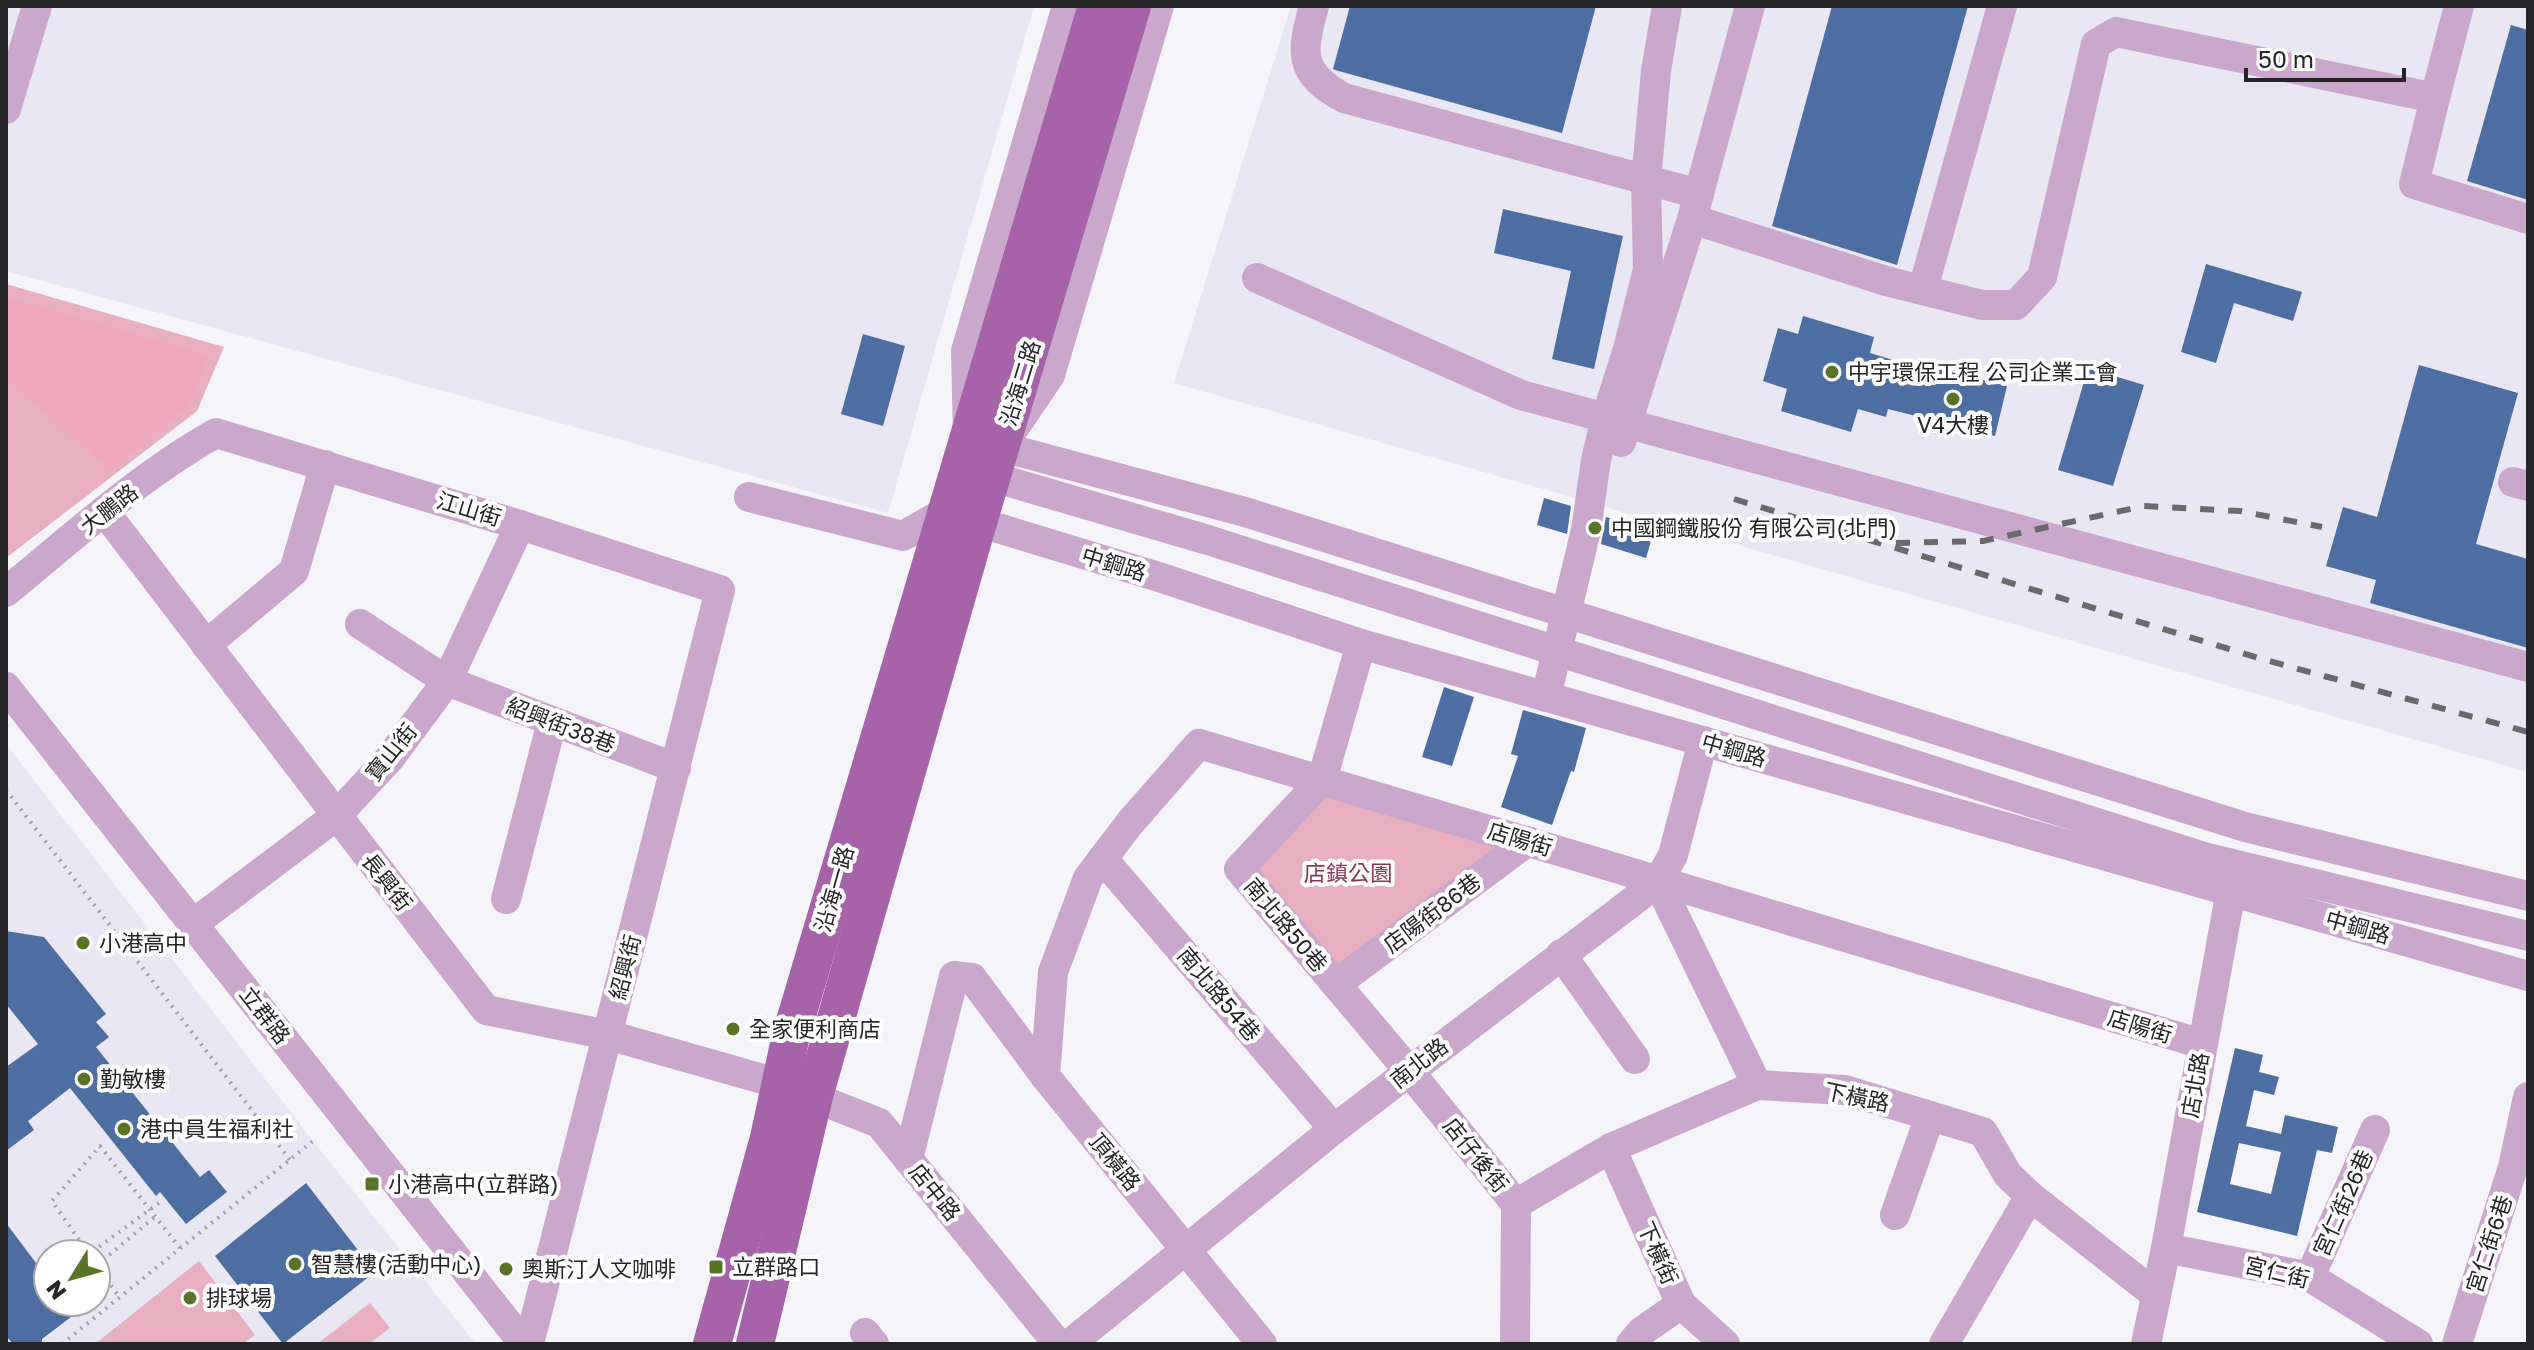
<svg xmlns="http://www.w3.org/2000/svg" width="2534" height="1350" viewBox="0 0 2534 1350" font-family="'Golos Text','Noto Sans TC',sans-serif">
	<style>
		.built { fill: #e8e7f3; fill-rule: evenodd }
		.green { fill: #e8afc0 }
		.forest { fill: #f0a8bf }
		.building { fill: #4d6ea1; fill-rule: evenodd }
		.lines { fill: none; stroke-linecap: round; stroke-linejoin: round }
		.path { stroke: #a2a2a6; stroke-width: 4; stroke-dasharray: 2 6; stroke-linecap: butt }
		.minor { stroke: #cca7cd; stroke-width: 30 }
		.major { stroke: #a663a9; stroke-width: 38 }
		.rail { stroke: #6a6a6d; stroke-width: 6; stroke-dasharray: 14 14; stroke-linecap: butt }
		.poi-dot { fill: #5a7427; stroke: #fff; stroke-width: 3 }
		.labels { text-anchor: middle; stroke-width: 8; stroke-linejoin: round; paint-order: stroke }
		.poi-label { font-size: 22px; fill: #252527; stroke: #fff; text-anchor: start }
		.street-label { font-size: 22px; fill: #252527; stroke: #fff }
		.park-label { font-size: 22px; fill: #8a3657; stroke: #fff }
	</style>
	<rect width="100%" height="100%" fill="#f4f4f9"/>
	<g class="built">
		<path d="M 6,6 L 1034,6 L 888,513 L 6,271 Z"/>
		<path d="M 1291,6 L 2528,6 L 2528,772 L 1174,383 Z"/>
		<path d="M 6,744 L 313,1141 L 476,1344 L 6,1344 ZM 48,1254 L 96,1254 L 96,1302 L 48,1302 Z"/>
	</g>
	<g class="green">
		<path d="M 6,284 L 224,347 L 197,411 L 6,558 Z"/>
		<path d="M 1327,794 L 1504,845 L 1339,966 L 1253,868 Z"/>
		<path d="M 199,1261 L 255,1335 L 243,1344 L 95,1344 Z"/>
		<path d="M 370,1303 L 390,1328 L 369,1344 L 317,1344 Z"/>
	</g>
	<path class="forest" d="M 6,297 L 209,356 L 189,405 L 111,469 L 6,378 Z"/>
	<g class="building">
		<path d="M 1350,6 L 1596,6 L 1562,133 L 1335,70 L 1333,69 Z"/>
		<path d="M 1832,6 L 1968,6 L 1897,265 L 1772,226 Z"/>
		<path d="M 2511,25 L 2528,30 L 2528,200 L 2467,181 Z"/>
		<path d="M 1503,209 L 1623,236 L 1594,369 L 1552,359 L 1571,271 L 1494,253 Z"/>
		<path d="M 2206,264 L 2302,292 L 2293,321 L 2234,303 L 2216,363 L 2181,352 Z"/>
		<path d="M 1803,316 L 1874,337 L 1870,353 L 1910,365 L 1911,362 L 2007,386 L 1995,436 L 1888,409 L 1886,417 L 1858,409 L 1851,432 L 1781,411 L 1787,389 L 1763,381 L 1778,328 L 1798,334 Z"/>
		<path d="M 863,334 L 905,346 L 883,426 L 841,414 Z"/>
		<path d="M 2419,365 L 2518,393 L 2476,544 L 2528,559 L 2528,648 L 2370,603 L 2376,580 L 2326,566 L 2343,507 L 2377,517 Z"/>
		<path d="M 2088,368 L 2144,385 L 2113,486 L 2058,470 Z"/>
		<path d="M 1544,498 L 1571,506 L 1567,534 L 1537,525 Z"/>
		<path d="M 1606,517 L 1654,531 L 1646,558 L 1601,544 Z"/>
		<path d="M 1444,687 L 1474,697 L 1452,766 L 1422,757 Z"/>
		<path d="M 1523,710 L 1586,728 L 1574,772 L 1571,771 L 1552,825 L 1501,807 L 1518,756 L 1511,754 Z"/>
		<path d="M 6,931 L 44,937 L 106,1014 L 96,1022 L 109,1037 L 96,1047 L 200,1177 L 209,1170 L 227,1192 L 186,1224 L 160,1192 L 156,1196 L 70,1088 L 28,1121 L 34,1130 L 6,1151 L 6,1067 L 38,1044 L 6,1004 Z"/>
		<path d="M 2235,1048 L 2263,1055 L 2259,1072 L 2279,1077 L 2274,1095 L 2254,1090 L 2246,1126 L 2281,1134 L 2285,1115 L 2338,1127 L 2332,1153 L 2317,1150 L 2297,1236 L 2197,1212 ZM 2239,1143 L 2281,1152 L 2271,1194 L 2230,1184 Z"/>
		<path d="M 306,1183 L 375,1272 L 283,1344 L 215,1256 Z"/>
		<path d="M 6,1223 L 48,1279 L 48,1302 L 66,1302 L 75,1314 L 42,1339 L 42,1344 L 13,1344 L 6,1336 Z"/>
	</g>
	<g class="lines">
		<g class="path">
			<path d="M 6,790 L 290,1160"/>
			<path d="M 159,1203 L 89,1254 L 52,1201 L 100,1146 L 180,1248"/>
			<path d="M 97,1265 L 156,1216"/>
			<path d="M 97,1266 L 120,1298"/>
			<path d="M 62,1344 L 313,1141"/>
		</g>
		<g class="minor">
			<path d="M 1067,6 L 966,351 L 968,438 L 1245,512 L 2245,827 L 2528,896"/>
			<path d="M 1314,6 C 1301,53 1298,73 1344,98 L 1699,194"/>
			<path d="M 2435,98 L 2459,6"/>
			<path d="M 6,109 L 37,6"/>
			<path d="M 1692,219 L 1886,281 L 1982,305 L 2016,305 L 2042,277 L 2096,44 L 2116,32 L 2435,98 L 2414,184 L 2528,219"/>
			<path d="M 1257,278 L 1521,395 L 2528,667"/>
			<path d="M 1923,289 L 2002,6"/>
			<path d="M 1014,428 L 1050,375 L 1159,6"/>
			<path d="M 1621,442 L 1692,219 L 1750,6"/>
			<path d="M 972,471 L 1208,540 L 2204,857 L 2528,936"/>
			<path d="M 2513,482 L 2528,486"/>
			<path d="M 749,497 L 903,536 L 945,512 L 1159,577 L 1361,644 L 2528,976"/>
			<path d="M 104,511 L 486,1010 L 608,1035 L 780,1084 L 879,1123 L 1058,1344"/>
			<path d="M 6,592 C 74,536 140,476 216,433 L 520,525 L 720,590 L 529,1344"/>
			<path d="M 360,624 L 447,681 L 676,768"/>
			<path d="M 1361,644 L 1322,780 L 1239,869 L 1409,1071 L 1516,1204 L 1515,1344"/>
			<path d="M 206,645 L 294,571 L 325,465"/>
			<path d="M 6,687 L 524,1344"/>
			<path d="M 1546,697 L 1586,530 L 1596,460 L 1606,418 L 1628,349 L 1648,269 L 1646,180 L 1656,71 L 1667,6"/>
			<path d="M 1103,859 L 1334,1129"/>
			<path d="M 1658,882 L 1757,1085"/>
			<path d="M 506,899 L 552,722"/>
			<path d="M 193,924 L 336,816 L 390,758 L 447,681 L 520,525"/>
			<path d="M 1561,954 L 1635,1059"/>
			<path d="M 1336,984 L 1528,841"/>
			<path d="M 1045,1076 L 1053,972 L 1088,878 L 1129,824 L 1199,744 C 1534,842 1867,945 2202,1044"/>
			<path d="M 1611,1148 L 1681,1304 L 1725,1344"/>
			<path d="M 908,1159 L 954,976 L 972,978 L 1045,1076 L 1262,1344"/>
			<path d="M 1516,1204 L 1611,1148 L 1757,1085 L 1845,1090 L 1983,1132 L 2008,1175 L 2030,1196 L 2156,1295"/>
			<path d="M 1895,1215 L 1930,1116"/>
			<path d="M 2166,1248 L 2310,1277 L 2418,1344"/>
			<path d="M 2310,1277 L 2375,1130"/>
			<path d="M 865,1333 L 874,1344"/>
			<path d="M 1070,1344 L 1334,1129 L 1658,882 L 1673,855 L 1703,741"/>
			<path d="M 1631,1344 L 1641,1332 L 1681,1304"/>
			<path d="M 1944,1344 L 2030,1196"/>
			<path d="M 2146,1344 L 2166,1248 L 2234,874"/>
			<path d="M 2457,1344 L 2513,1167 L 2528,1097"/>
		</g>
		<g class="major">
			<path d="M 712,1344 L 769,1138 L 791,1035 L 1097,6"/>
			<path d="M 755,1344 L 814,1096 L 978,522 L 1132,6"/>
		</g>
		<g class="rail">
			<path d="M 1734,499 L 2262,659 L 2528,732"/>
			<path d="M 1896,543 L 1983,541 L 2144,506 L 2240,511 L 2322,527"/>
		</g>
	</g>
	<g class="poi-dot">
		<circle cx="1832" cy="372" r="8"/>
		<circle cx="1953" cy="399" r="8"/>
		<circle cx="1595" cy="528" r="8"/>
		<circle cx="83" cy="943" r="8"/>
		<circle cx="733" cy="1029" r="8"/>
		<circle cx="84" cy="1079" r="8"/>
		<circle cx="124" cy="1129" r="8"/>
		<rect x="364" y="1176" width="16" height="16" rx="4"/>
		<circle cx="295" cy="1264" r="8"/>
		<rect x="708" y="1259" width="16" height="16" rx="4"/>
		<circle cx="506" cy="1269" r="8"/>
		<circle cx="190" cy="1298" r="8"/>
	</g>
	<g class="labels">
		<g class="poi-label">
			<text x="1848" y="380">中宇環保工程 公司企業工會</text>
			<text x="1953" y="433" text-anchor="middle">V4大樓</text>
			<text x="1611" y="536">中國鋼鐵股份 有限公司(北門)</text>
			<text x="99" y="951">小港高中</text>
			<text x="749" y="1037">全家便利商店</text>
			<text x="100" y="1087">勤敏樓</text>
			<text x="140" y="1137">港中員生福利社</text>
			<text x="388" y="1192">小港高中(立群路)</text>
			<text x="311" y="1272">智慧樓(活動中心)</text>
			<text x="732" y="1275">立群路口</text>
			<text x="522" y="1277">奧斯汀人文咖啡</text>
			<text x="206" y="1306">排球場</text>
		</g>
		<g class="street-label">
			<text transform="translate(1020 383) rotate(-73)" y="8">沿海二路</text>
			<text transform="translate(109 509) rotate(-38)" y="8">大鵬路</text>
			<text transform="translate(469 509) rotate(17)" y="8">江山街</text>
			<text transform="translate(1114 564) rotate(17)" y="8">中鋼路</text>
			<text transform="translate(561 725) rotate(21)" y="8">紹興街38巷</text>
			<text transform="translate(1734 750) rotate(16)" y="8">中鋼路</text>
			<text transform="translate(391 752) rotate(-51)" y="8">寶山街</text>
			<text transform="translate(1520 839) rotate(17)" y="8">店陽街</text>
			<text transform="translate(387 882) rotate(52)" y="8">長興街</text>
			<text transform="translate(834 889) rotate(-74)" y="8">沿海一路</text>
			<text transform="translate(1432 913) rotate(-37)" y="8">店陽街86巷</text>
			<text transform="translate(1286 925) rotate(50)" y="8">南北路50巷</text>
			<text transform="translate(2358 927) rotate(16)" y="8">中鋼路</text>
			<text transform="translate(625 967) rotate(-76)" y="8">紹興街</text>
			<text transform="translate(1219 994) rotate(50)" y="8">南北路54巷</text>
			<text transform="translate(265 1015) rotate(52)" y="8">立群路</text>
			<text transform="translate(2140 1026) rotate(17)" y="8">店陽街</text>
			<text transform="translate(1419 1063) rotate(-38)" y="8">南北路</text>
			<text transform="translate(2195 1085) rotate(-80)" y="8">店北路</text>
			<text transform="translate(1857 1097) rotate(12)" y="8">下橫路</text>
			<text transform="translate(1476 1155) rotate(51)" y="8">店仔後街</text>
			<text transform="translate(1115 1162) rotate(51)" y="8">頂橫路</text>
			<text transform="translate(935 1192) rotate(51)" y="8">店中路</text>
			<text transform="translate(2343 1203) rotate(-66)" y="8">宮仁街26巷</text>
			<text transform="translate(2489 1244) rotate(-72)" y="8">宮仁街6巷</text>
			<text transform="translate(1658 1253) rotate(66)" y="8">下橫街</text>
			<text transform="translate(2277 1272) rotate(14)" y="8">宮仁街</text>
		</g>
		<g class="park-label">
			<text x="1348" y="881">店鎮公園</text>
		</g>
	</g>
	<rect width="2534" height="1350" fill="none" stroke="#252527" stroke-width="16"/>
	<g transform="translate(72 1278) rotate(233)"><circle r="38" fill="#ffffff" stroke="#a8a8a9" stroke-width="2"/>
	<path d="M0-6L14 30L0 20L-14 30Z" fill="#5a7427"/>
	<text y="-12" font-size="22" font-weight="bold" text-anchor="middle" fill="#252527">N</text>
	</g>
	<path d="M2246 68v12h158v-12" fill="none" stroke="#252527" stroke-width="4"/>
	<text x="2258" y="68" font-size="24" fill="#252527" stroke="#ffffff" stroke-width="6" paint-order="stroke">50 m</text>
</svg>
